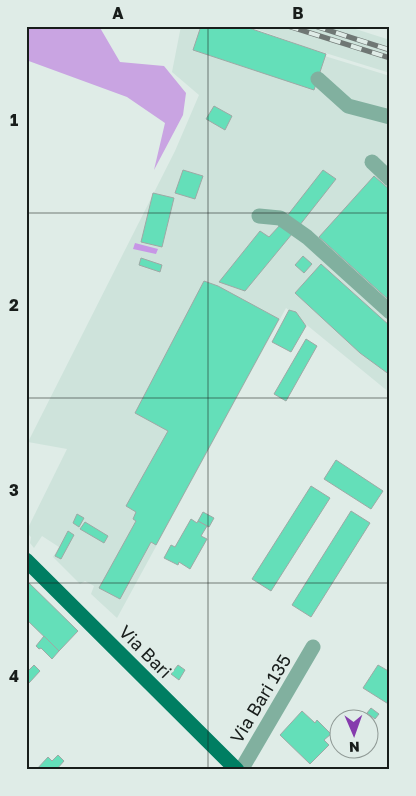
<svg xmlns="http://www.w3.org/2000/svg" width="416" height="796" viewBox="0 0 416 796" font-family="'Golos Text',sans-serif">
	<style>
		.built { fill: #cee3db }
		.green { fill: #c9a4e2 }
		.water { fill: #c796e6 }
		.building { fill: #64dfb9; stroke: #9da9a5 }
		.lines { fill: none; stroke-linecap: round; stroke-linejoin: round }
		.minor { stroke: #81b09f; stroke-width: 15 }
		.major { stroke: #007e62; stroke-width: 15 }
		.rail-casing { stroke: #6f7774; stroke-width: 5.5 }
		.rail { stroke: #dfece7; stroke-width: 4; stroke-dasharray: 11; stroke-linecap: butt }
		.grid { fill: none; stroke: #181d1b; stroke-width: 1; stroke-opacity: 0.55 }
		.labels { text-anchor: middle; stroke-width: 5; stroke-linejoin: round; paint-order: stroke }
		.street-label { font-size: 18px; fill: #181d1b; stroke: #dfece7 }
		.neatline { fill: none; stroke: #181d1b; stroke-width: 2 }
		.grid-label { font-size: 16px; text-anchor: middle; font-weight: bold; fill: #181d1b }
	</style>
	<rect width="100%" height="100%" fill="#dfece7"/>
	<g class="built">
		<path d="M 181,26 L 234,26 L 305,50 L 390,76 L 390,393 L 286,308 L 117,618 L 91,594 L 94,586 L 85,581 L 80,584 L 53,557 L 59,547 L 42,536 L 34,548 L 30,543 L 31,537 L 26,532 L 67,449 L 28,442 L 175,151 L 199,95 L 172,72 Z"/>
		<path d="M 248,26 L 346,26 L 390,40 L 390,73 L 306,47 Z"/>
	</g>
	<path class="green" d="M 26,26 L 99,26 L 120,62 L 164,66 L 186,93 L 183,115 L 154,170 L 165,123 L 127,97 L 26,60 Z"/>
	<path class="water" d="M 135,243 L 158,249 L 156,254 L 133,249 Z"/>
	<g class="building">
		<path d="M 201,26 L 243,26 L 326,54 L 314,90 L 193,50 Z"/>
		<path d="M 214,106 L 232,116 L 225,130 L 206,119 Z"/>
		<path d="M 183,170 L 203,176 L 195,199 L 175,193 Z"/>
		<path d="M 323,170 L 336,179 L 299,226 L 287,216 Z"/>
		<path d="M 374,176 L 390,190 L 390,301 L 319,237 Z"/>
		<path d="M 153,193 L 174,198 L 162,247 L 141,242 Z"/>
		<path d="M 281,224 L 292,234 L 245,291 L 219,282 L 260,231 L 269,237 Z"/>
		<path d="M 303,256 L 312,264 L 304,273 L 295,265 Z"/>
		<path d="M 141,258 L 162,265 L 160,272 L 139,265 Z"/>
		<path d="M 321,264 L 390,326 L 390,375 L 360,353 L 295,293 Z"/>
		<path d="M 204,281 L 218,286 L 279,319 L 156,545 L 151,542 L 120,599 L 99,588 L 136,521 L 133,519 L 136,512 L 126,506 L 168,431 L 135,413 Z"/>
		<path d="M 289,310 L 296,312 L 306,326 L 291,352 L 272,342 Z"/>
		<path d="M 306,339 L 317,346 L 286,401 L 274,394 Z"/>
		<path d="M 336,460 L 383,491 L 371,509 L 324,479 Z"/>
		<path d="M 311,486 L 330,498 L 271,591 L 252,579 Z"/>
		<path d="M 351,511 L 370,523 L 311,617 L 292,605 Z"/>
		<path d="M 203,512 L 214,518 L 209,527 L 198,521 Z"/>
		<path d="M 77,514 L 84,518 L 79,527 L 73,523 Z"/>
		<path d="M 191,519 L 197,523 L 198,521 L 207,526 L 201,536 L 207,539 L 190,569 L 179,562 L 178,565 L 164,558 L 171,545 L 175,547 Z"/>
		<path d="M 85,522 L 108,536 L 104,543 L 80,529 Z"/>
		<path d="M 68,531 L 74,535 L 61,559 L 55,556 Z"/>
		<path d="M 26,580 L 78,631 L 59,651 L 26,619 Z"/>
		<path d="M 44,636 L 59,651 L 52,659 L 41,648 L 39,649 L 36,646 Z"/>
		<path d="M 34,665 L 40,671 L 29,683 L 26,681 L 26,673 Z"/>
		<path d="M 178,665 L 185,670 L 179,680 L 171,674 Z"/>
		<path d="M 378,665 L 390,672 L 390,705 L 363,688 Z"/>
		<path d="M 371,708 L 379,714 L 375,719 L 367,713 Z"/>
		<path d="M 302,711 L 315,723 L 317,720 L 331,734 L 324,740 L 329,745 L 310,764 L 280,735 Z"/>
		<path d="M 58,755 L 64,761 L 56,770 L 36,770 L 48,757 L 52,761 Z"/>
	</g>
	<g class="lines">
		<g class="minor">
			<path d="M 318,79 L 348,106 L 390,117"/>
			<path d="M 372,162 L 390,179"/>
			<path d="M 259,216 L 280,218 L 307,237 L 390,312"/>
			<path d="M 241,770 L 313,647"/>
		</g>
		<path class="major" d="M 26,560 L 237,770"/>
		<g class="rail-casing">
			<g id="rail">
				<path d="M 288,26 L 390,58"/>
				<path d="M 315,26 L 390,50"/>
			</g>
		</g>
		<use href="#rail" class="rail"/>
	</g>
	<path class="grid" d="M 208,26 L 208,770M 26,213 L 390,213M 26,398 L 390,398M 26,583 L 390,583"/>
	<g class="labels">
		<g class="street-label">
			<text transform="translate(145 652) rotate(45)" y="6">Via Bari</text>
			<text transform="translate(261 699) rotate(-59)" y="6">Via Bari 135</text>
		</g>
	</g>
	<rect width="416" height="796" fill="none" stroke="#dfece7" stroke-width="55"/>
	<g transform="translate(354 734) rotate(178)"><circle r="24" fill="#dfece7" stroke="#8f9995"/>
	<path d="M0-4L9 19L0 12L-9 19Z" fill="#853bad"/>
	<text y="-8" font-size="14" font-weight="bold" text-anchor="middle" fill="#181d1b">N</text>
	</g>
	<rect x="28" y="28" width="360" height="740" class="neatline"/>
	<g class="grid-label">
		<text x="118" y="19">A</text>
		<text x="298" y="19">B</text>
		<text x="14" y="126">1</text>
		<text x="14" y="311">2</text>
		<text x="14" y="496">3</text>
		<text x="14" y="682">4</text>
	</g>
</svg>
